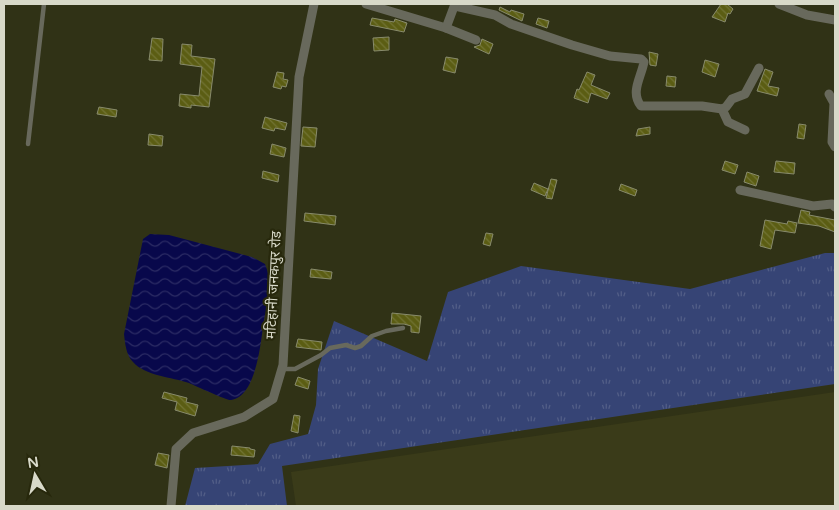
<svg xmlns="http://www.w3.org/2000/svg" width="839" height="510" viewBox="0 0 839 510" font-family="'Varela Round','Noto Sans Devanagari',sans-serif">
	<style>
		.built { fill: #3a3b19 }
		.grass { fill: url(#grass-tufts) }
		.water { fill: url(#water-waves) }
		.building { fill: url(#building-back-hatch); stroke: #888b6c }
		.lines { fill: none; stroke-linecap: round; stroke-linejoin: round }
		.service { stroke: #68695c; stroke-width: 4.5 }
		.minor { stroke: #68695c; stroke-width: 9 }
		.labels { text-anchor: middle; stroke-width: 4.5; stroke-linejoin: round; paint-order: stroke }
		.street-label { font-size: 14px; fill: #d8d9c9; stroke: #27280c }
	</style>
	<defs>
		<pattern id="grass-tufts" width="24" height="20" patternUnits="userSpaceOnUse" patternTransform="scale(1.25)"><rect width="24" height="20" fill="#364475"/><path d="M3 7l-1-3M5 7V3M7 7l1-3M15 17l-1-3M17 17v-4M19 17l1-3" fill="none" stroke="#525e87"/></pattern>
		<pattern id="water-waves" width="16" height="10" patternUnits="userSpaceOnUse" patternTransform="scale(1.25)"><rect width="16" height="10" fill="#08084b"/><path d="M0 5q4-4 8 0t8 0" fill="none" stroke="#2b2b64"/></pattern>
		<pattern id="building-back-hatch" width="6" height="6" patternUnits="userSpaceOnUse" patternTransform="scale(1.25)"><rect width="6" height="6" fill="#5b5d13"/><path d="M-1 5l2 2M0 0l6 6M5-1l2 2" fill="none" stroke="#727434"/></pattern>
	</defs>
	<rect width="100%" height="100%" fill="#303216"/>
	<path class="built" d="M 835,392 L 835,506 L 296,506 L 291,472 Z"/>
	<path class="grass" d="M 825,253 L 835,253 L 835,384 L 282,466 L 287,506 L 185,506 L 195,468 L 258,464 L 270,444 L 308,434 L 316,405 L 318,369 L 334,321 L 427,361 L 448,292 L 521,266 L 690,289 Z"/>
	<path class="water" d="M 150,234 L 169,235 L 252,257 L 265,264 C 268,271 269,278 269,286 C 270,297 266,309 264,320 C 261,339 257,397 231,400 C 228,401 196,386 189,383 C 172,377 145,376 133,362 C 126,355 125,343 124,334 L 143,239 Z"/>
	<g class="building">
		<path d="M 721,4 L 727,4 L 733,9 L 730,14 L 728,13 L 725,22 L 712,17 Z"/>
		<path d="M 500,7 L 510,12 L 511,10 L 524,14 L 522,21 L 499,10 Z"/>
		<path d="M 372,18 L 394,22 L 395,19 L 407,23 L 404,32 L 370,25 Z"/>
		<path d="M 538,18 L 549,21 L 547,28 L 536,24 Z"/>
		<path d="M 389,37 L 389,50 L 374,51 L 373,38 Z"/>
		<path d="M 152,38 L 163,39 L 162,61 L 149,60 Z"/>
		<path d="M 482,39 L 493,44 L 489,54 L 474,47 L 480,45 Z"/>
		<path d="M 182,44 L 192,45 L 191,56 L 215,59 L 209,107 L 191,105 L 191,108 L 179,106 L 180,94 L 199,96 L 202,67 L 180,64 Z"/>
		<path d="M 649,52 L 658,54 L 656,66 L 650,65 Z"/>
		<path d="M 446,57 L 458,59 L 455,73 L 443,70 Z"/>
		<path d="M 705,60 L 719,64 L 715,77 L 702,72 Z"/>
		<path d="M 765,69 L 773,72 L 768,86 L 779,88 L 777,96 L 757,91 Z"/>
		<path d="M 277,72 L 284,73 L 283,79 L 288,80 L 286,87 L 282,86 L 281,89 L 273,87 Z"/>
		<path d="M 587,72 L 595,75 L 591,85 L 610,93 L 607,99 L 591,93 L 588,103 L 574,98 L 577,89 L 579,90 Z"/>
		<path d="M 667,76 L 676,77 L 675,87 L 666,86 Z"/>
		<path d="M 99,107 L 117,110 L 116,117 L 97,114 Z"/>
		<path d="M 265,117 L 287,123 L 285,130 L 275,128 L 274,131 L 262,128 Z"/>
		<path d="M 799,124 L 806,125 L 804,139 L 797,138 Z"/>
		<path d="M 303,127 L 317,128 L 315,147 L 301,146 Z"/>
		<path d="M 650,127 L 650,134 L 636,136 L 638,129 Z"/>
		<path d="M 149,134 L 163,136 L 162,146 L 148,145 Z"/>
		<path d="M 272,144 L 286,148 L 284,157 L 270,154 Z"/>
		<path d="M 725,161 L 738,165 L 735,174 L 722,170 Z"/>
		<path d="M 776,161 L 795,163 L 794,174 L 774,172 Z"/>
		<path d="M 263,171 L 279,175 L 278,182 L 262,178 Z"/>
		<path d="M 747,172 L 759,176 L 756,186 L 744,182 Z"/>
		<path d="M 551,179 L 557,180 L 552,199 L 546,198 Z"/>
		<path d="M 534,183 L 548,189 L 545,196 L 531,190 Z"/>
		<path d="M 621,184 L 637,190 L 635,196 L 619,190 Z"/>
		<path d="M 801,210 L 810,212 L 809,215 L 835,220 L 835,232 L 819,226 L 798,223 Z"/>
		<path d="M 305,213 L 336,216 L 335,225 L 304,221 Z"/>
		<path d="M 765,220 L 787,224 L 788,221 L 797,223 L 795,233 L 775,230 L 771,249 L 760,246 Z"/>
		<path d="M 486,233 L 493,234 L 490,246 L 483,244 Z"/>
		<path d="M 311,269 L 332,272 L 331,279 L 310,277 Z"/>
		<path d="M 392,313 L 421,316 L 419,333 L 411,332 L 411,326 L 404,324 L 391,324 Z"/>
		<path d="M 298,339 L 322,342 L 321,350 L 296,347 Z"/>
		<path d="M 298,377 L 310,381 L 308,389 L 295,385 Z"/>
		<path d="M 164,392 L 187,398 L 186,402 L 198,405 L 195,416 L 175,410 L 177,402 L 162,398 Z"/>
		<path d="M 294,415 L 300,416 L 298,433 L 291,431 Z"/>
		<path d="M 232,446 L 250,448 L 250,449 L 255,450 L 254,457 L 231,455 Z"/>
		<path d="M 158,453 L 169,455 L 167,468 L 155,465 Z"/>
	</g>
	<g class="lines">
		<g class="service">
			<path d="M 28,144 L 44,4"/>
			<path d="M 282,369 L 295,369 L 321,355 L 330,348 L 346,345 L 355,348 L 361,346 L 372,336 L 386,331 L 403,328"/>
		</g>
		<g class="minor">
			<path d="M 366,4 L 446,28 L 476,40"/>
			<path d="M 779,4 L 807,15 L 835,20"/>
			<path d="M 455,6 L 495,15 L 511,24 L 572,45 L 610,56 L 641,59 L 644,62 C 641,78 630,92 641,106 L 702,106 L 722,109 L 728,122 L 745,130"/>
			<path d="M 446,28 L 455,4"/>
			<path d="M 829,94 L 834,103 L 832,142 L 835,147"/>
			<path d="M 722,109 L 726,107 L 732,99 L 745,94 L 759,68"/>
			<path d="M 740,190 L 813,206 L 832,204 L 835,207"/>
			<path d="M 171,506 L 176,449 L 193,433 L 244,417 L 273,399 L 283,365 L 299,77 L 314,4"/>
		</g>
	</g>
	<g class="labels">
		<g class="street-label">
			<text transform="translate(273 285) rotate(-87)" y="5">मटिहानी जनकपुर रोड</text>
		</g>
	</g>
	<rect width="839" height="510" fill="none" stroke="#d8d9c9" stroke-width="10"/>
	<g transform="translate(35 475) rotate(351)" stroke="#27280c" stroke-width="4" paint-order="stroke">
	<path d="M0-4L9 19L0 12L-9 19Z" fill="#d8d9c9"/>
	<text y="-8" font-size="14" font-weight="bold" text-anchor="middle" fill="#d8d9c9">N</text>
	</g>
</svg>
